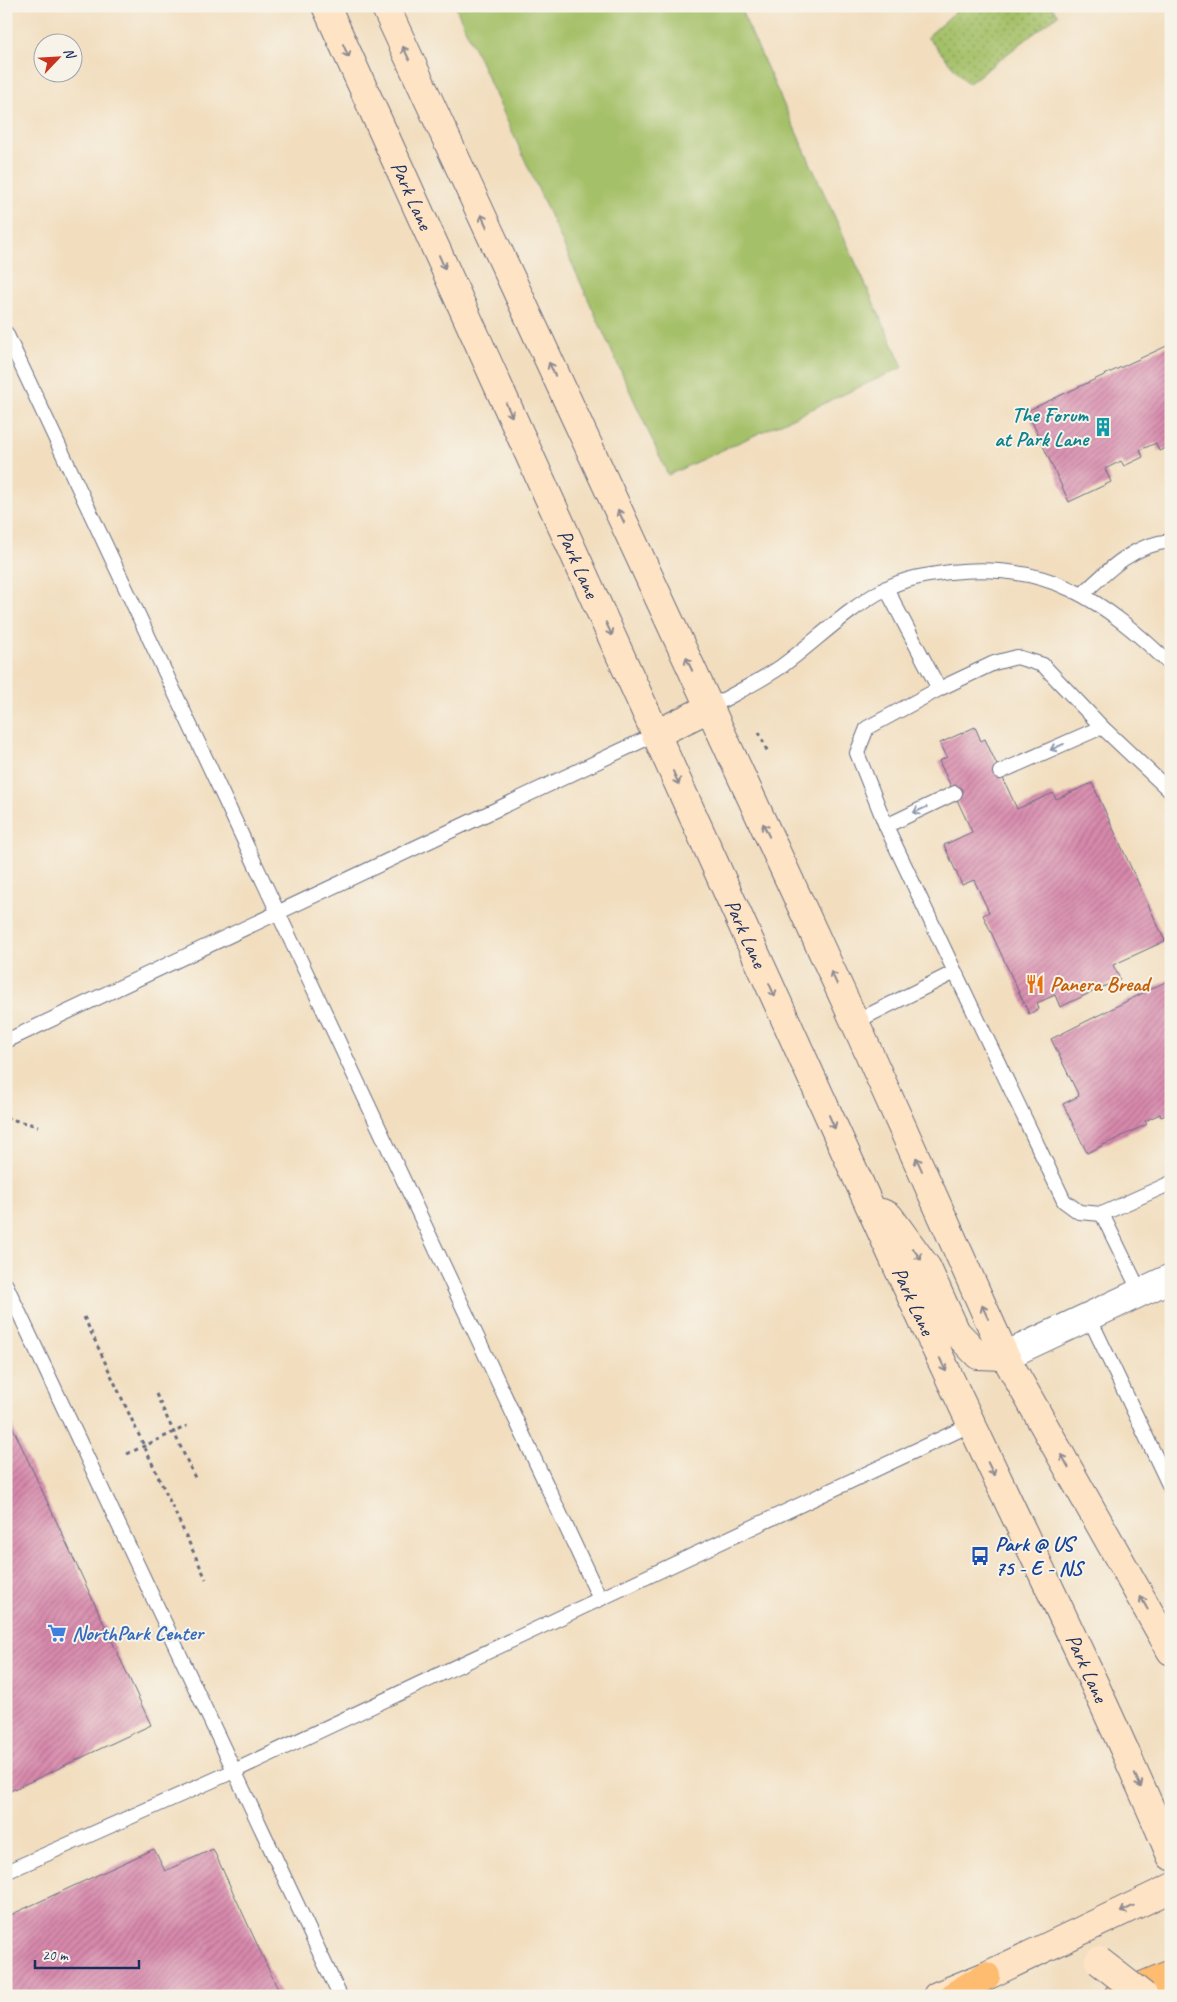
<svg xmlns="http://www.w3.org/2000/svg" width="1177" height="2002" viewBox="0 0 1177 2002" font-family="Caveat,sans-serif">
	<style>
		.grass { fill: url(#grass-dots); stroke: #607862 }
		.pitch { fill: #a4c067; stroke: #607862 }
		.building { fill: url(#building-hatch) }
		.lines { fill: none; stroke-linecap: round; stroke-linejoin: round }
		.lane-casing { stroke: #666c80; stroke-width: 16 }
		.street-casing { stroke: #666c80; stroke-width: 30 }
		.secondary-casing { stroke: #666c80; stroke-width: 30 }
		.highway-casing { stroke: #666c80; stroke-width: 30 }
		.path { stroke: #666c80; stroke-width: 3; stroke-dasharray: 4 4; stroke-linecap: butt }
		.lane { stroke: #fff; stroke-width: 14 }
		.street { stroke: #fff; stroke-width: 28 }
		.secondary { stroke: #fee4c5; stroke-width: 28 }
		.highway { stroke: #fdbc6f; stroke-width: 28 }
		.secondary-bridge-casing { stroke: #666c80; stroke-width: 30; stroke-linecap: butt }
		.secondary-bridge { stroke: #fee4c5; stroke-width: 28 }
		.oneway { stroke: #8c8a92 }
		.oneway2 { stroke: #8d97ae }
		.labels { text-anchor: middle; stroke-width: 4; stroke-linejoin: round; paint-order: stroke }
		.street-label { font-size: 21px; fill: #1b2f5e; stroke: #f7f3e8 }
		.culture-label { font-size: 21px; font-weight: bold; fill: #0d838f; stroke: #f7f3e8; text-anchor: end }
		.food-label { font-size: 21px; font-weight: bold; fill: #c56008; stroke: #f7f3e8; text-anchor: start }
		.transit-label { font-size: 21px; font-weight: bold; fill: #164399; stroke: #f7f3e8; text-anchor: start }
		.shop-label { font-size: 21px; font-weight: bold; fill: #366cbe; stroke: #f7f3e8; text-anchor: start }
	</style>
	<defs>
		<pattern id="grass-dots" width="8" height="8" patternUnits="userSpaceOnUse" patternTransform="scale(1.25)"><rect width="8" height="8" fill="#a4c067"/><path d="M2 2h.1M6 6h.1" fill="none" stroke="#859c58" stroke-width="1.8" stroke-linecap="round"/></pattern>
		<pattern id="building-hatch" width="6" height="6" patternUnits="userSpaceOnUse" patternTransform="scale(1.25)"><rect width="6" height="6" fill="#d889ac"/><path d="M-1 1l2-2M0 6l6-6M5 7l2-2" fill="none" stroke="#ae708f"/></pattern>
	</defs>
	<rect width="100%" height="100%" fill="#f7f3e8"/>
	<filter id="ink" filterUnits="userSpaceOnUse"><feTurbulence type="fractalNoise" baseFrequency=".02" numOctaves="2"/><feDisplacementMap in="SourceGraphic" scale="10" xChannelSelector="R" yChannelSelector="G"/><feConvolveMatrix kernelMatrix="1 2 1 2 8 2 1 2 1" color-interpolation-filters="sRGB"/></filter>
	<filter id="wash" filterUnits="userSpaceOnUse"><feTurbulence type="fractalNoise" baseFrequency=".0096" numOctaves="4" result="noise"/><feDisplacementMap in="SourceGraphic" scale="20" xChannelSelector="R" yChannelSelector="G"/><feGaussianBlur stdDeviation="1.12" result="paint"/><feColorMatrix in="noise" values="0 0 0 0 0 0 0 0 0 0 0 0 0 0 0 0 0 1.4 0 .05"/><feComposite in="paint" operator="in"/></filter>
	<g filter="url(#wash)">
		<rect width="100%" height="100%" fill="#f2debf"/>
		<path class="grass" d="M 962,6 L 1051,6 L 1058,15 L 968,84 L 927,37 Z"/>
		<path class="pitch" d="M 455,6 L 739,6 L 903,367 L 668,475 Z"/>
		<g id="blocks">
			<g class="building">
				<path d="M 1171,344 L 1171,446 L 1159,451 L 1156,443 L 1140,450 L 1143,457 L 1124,466 L 1121,461 L 1105,469 L 1111,482 L 1069,502 L 1027,411 Z"/>
				<path d="M 975,727 L 981,741 L 985,739 L 1017,809 L 1053,793 L 1056,799 L 1092,783 L 1165,941 L 1113,965 L 1120,979 L 1060,1007 L 1055,995 L 1037,1003 L 1039,1009 L 1029,1014 L 983,915 L 989,912 L 974,880 L 962,885 L 944,845 L 972,832 L 939,761 L 947,757 L 940,743 Z"/>
				<path d="M 1171,979 L 1171,1113 L 1161,1117 L 1160,1114 L 1145,1121 L 1147,1124 L 1087,1153 L 1063,1104 L 1079,1096 L 1051,1039 Z"/>
				<path d="M 6,1413 L 151,1725 L 6,1793 Z"/>
				<path d="M 154,1849 L 165,1871 L 213,1849 L 281,1996 L 6,1996 L 6,1917 Z"/>
			</g>
		</g>
	</g>
	<g filter="url(#ink)">
		<use href="#blocks" fill-opacity="0" stroke="#666c80" stroke-width="1"/>
		<g class="lines">
			<g class="lane-casing">
				<g id="lane">
					<path d="M 6,333 L 600,1599"/>
					<path d="M 1083,594 C 1108,570 1134,544 1171,541"/>
					<path d="M 939,689 L 994,663 L 1017,657 L 1043,665 L 1102,727 L 1171,792"/>
					<path d="M 709,708 C 733,694 759,682 782,666 C 816,641 847,609 885,589 C 905,578 928,575 950,572 C 1049,561 1103,600 1171,665"/>
					<path d="M 1000,772 L 1102,727"/>
					<path d="M 886,826 L 955,793"/>
					<path d="M 955,972 L 1064,1201 L 1079,1212 L 1102,1214 L 1171,1183"/>
					<path d="M 855,1022 L 955,972 L 886,826 L 857,753 L 867,728 L 939,689 L 886,588"/>
					<path d="M 6,1041 L 656,734"/>
					<path d="M 1102,1214 L 1140,1292"/>
					<path d="M 6,1285 L 340,1996"/>
					<path d="M 1089,1317 L 1171,1489"/>
					<path d="M 6,1872 L 234,1771 L 970,1425"/>
				</g>
			</g>
			<g class="street-casing">
				<path id="street" d="M 1005,1356 L 1171,1278"/>
			</g>
			<g class="secondary-casing">
				<g id="secondary">
					<path id="s1" d="M 326,6 C 513,419 699,832 887,1244 C 981,1449 1083,1650 1171,1856"/>
					<path d="M 385,6 L 855,1022 L 1005,1356 L 1171,1651"/>
					<path d="M 656,734 L 709,708"/>
					<path d="M 882,1213 L 889,1216 L 927,1268 L 956,1332 L 978,1355 L 1005,1356"/>
					<path d="M 937,1996 L 986,1976 L 1171,1888"/>
				</g>
			</g>
			<g class="highway-casing">
				<g id="highway">
					<path d="M 953,1996 L 986,1976"/>
					<path d="M 1118,1996 L 1171,1974"/>
				</g>
			</g>
			<g class="path">
				<path d="M 759,732 L 768,753"/>
				<path d="M 6,1118 L 38,1126"/>
				<path d="M 84,1317 L 206,1579"/>
				<path d="M 156,1394 L 196,1480"/>
				<path d="M 127,1454 L 187,1426"/>
			</g>
			<use href="#lane" class="lane"/>
			<use href="#street" class="street"/>
			<use href="#secondary" class="secondary"/>
			<use href="#highway" class="highway"/>
			<g class="secondary-bridge-casing">
				<path id="secondary-bridge" d="M 1099,1961 L 1144,1996"/>
			</g>
			<use href="#secondary-bridge" class="secondary-bridge"/>
		</g>
		<defs><path id="oneway-shaft" d="M-6 0H5M1.5-3L5.5 0L1.5 3" fill="none" stroke-width="1.6" stroke-linecap="round" stroke-linejoin="round" transform="scale(1.25)"/></defs>
		<g class="oneway">
			<use href="#oneway-shaft" transform="translate(346 51) rotate(66)"/>
			<use href="#oneway-shaft" transform="translate(406 53) rotate(-115)"/>
			<use href="#oneway-shaft" transform="translate(484 221) rotate(-115)"/>
			<use href="#oneway-shaft" transform="translate(442 262) rotate(66)"/>
			<use href="#oneway-shaft" transform="translate(552 369) rotate(-115)"/>
			<use href="#oneway-shaft" transform="translate(509 410) rotate(66)"/>
			<use href="#oneway-shaft" transform="translate(621 516) rotate(-115)"/>
			<use href="#oneway-shaft" transform="translate(609 629) rotate(65)"/>
			<use href="#oneway-shaft" transform="translate(689 664) rotate(-115)"/>
			<use href="#oneway-shaft" transform="translate(676 778) rotate(66)"/>
			<use href="#oneway-shaft" transform="translate(766 830) rotate(-115)"/>
			<use href="#oneway-shaft" transform="translate(834 978) rotate(-115)"/>
			<use href="#oneway-shaft" transform="translate(772 990) rotate(66)"/>
			<use href="#oneway-shaft" transform="translate(832 1122) rotate(66)"/>
			<use href="#oneway-shaft" transform="translate(919 1164) rotate(-114)"/>
			<use href="#oneway-shaft" transform="translate(917 1254) rotate(54)"/>
			<use href="#oneway-shaft" transform="translate(985 1312) rotate(-114)"/>
			<use href="#oneway-shaft" transform="translate(943 1365) rotate(65)"/>
			<use href="#oneway-shaft" transform="translate(1065 1461) rotate(-119)"/>
			<use href="#oneway-shaft" transform="translate(991 1469) rotate(64)"/>
			<use href="#oneway-shaft" transform="translate(1144 1603) rotate(-119)"/>
			<use href="#oneway-shaft" transform="translate(1138 1781) rotate(65)"/>
			<use href="#oneway-shaft" transform="translate(1127 1909) rotate(154)"/>
		</g>
		<g class="oneway2">
			<use href="#oneway-shaft" transform="translate(1057 747) rotate(156)"/>
			<use href="#oneway-shaft" transform="translate(920 810) rotate(155)"/>
		</g>
	</g>
	<defs>
		<g id="building-bare" transform="scale(1.5)"><path d="M-4-6H4V6H1V3H-1V6H-4ZM-2.5-4.3h1.7v1.8h-1.7ZM.8-4.3h1.7v1.8H.8ZM-2.5-1h1.7V.8h-1.7ZM.8-1h1.7V.8H.8Z" fill="#0f9aa8" stroke="#f7f3e8" stroke-width="2.5" paint-order="stroke"/></g>
		<g id="restaurant-bare" transform="scale(1.5)"><path d="M-5-6h1v4h1v-4h1v4h1v-4h1v5L-1.5 .5V6h-2V.5L-5-1ZM5-6V6H3V1.5H1.5Q1.5-4 5-6Z" fill="#e8710a" stroke="#f7f3e8" stroke-width="2.5" paint-order="stroke"/></g>
		<g id="bus-bare" transform="scale(1.5)"><path d="M-5-6H5V4H4V6H2V4H-2V6H-4V4H-5ZM-3.5-4V0h7V-4ZM-3.5 1.2v1.5H-2V1.2ZM2 1.2v1.5H3.5V1.2Z" fill="#1a4fb4" stroke="#f7f3e8" stroke-width="2.5" paint-order="stroke"/></g>
		<g id="supermarket-bare" transform="scale(1.5)"><path d="M-6-5.5h2.5l.6 2H6L4.5 2H-2.5L-4.4-4H-6ZM-1.5 3.2a1.3 1.3 0 1 0 .1 0ZM3 3.2a1.3 1.3 0 1 0 .1 0Z" fill="#3f7fe0" stroke="#f7f3e8" stroke-width="2.5" paint-order="stroke"/></g>
	</defs>
	<g fill-rule="evenodd">
		<use href="#building-bare" x="1103" y="427"/>
		<use href="#restaurant-bare" x="1035" y="984"/>
		<use href="#bus-bare" x="980" y="1556"/>
		<use href="#supermarket-bare" x="57" y="1633"/>
	</g>
	<g class="labels">
		<g class="street-label">
			<text dy="7" stroke="none"><textPath href="#s1" startOffset="208">Park Lane</textPath></text>
			<text dy="7" stroke="none"><textPath href="#s1" startOffset="612">Park Lane</textPath></text>
			<text dy="7" stroke="none"><textPath href="#s1" startOffset="1018">Park Lane</textPath></text>
			<text dy="7" stroke="none"><textPath href="#s1" startOffset="1422">Park Lane</textPath></text>
			<text dy="7" stroke="none"><textPath href="#s1" startOffset="1828">Park Lane</textPath></text>
		</g>
		<g class="culture-label">
			<text x="1088" y="422">The Forum<tspan x="1088" dy="24">at Park Lane</tspan></text>
		</g>
		<g class="food-label">
			<text x="1050" y="991">Panera Bread</text>
		</g>
		<g class="transit-label">
			<text x="995" y="1551">Park @ US<tspan x="995" dy="24">75 - E - NS</tspan></text>
		</g>
		<g class="shop-label">
			<text x="72" y="1640">NorthPark Center</text>
		</g>
	</g>
	<rect width="1177" height="2002" fill="none" stroke="#f7f3e8" stroke-width="25"/>
	<g transform="translate(58 58) rotate(65)"><circle r="24" fill="#f7f3e8" stroke="#9fa5b1"/>
	<path d="M0-4L9 19L0 12L-9 19Z" fill="#c8321e"/>
	<text y="-8" font-size="14" font-weight="bold" text-anchor="middle" fill="#1b2f5e">N</text>
	</g>
	<path d="M35 1960v8h104v-8" fill="none" stroke="#1b2f5e" stroke-width="2.5"/>
	<text x="42" y="1960" font-size="15" fill="#1b2f5e" stroke="#f7f3e8" stroke-width="4" paint-order="stroke">20 m</text>
</svg>
